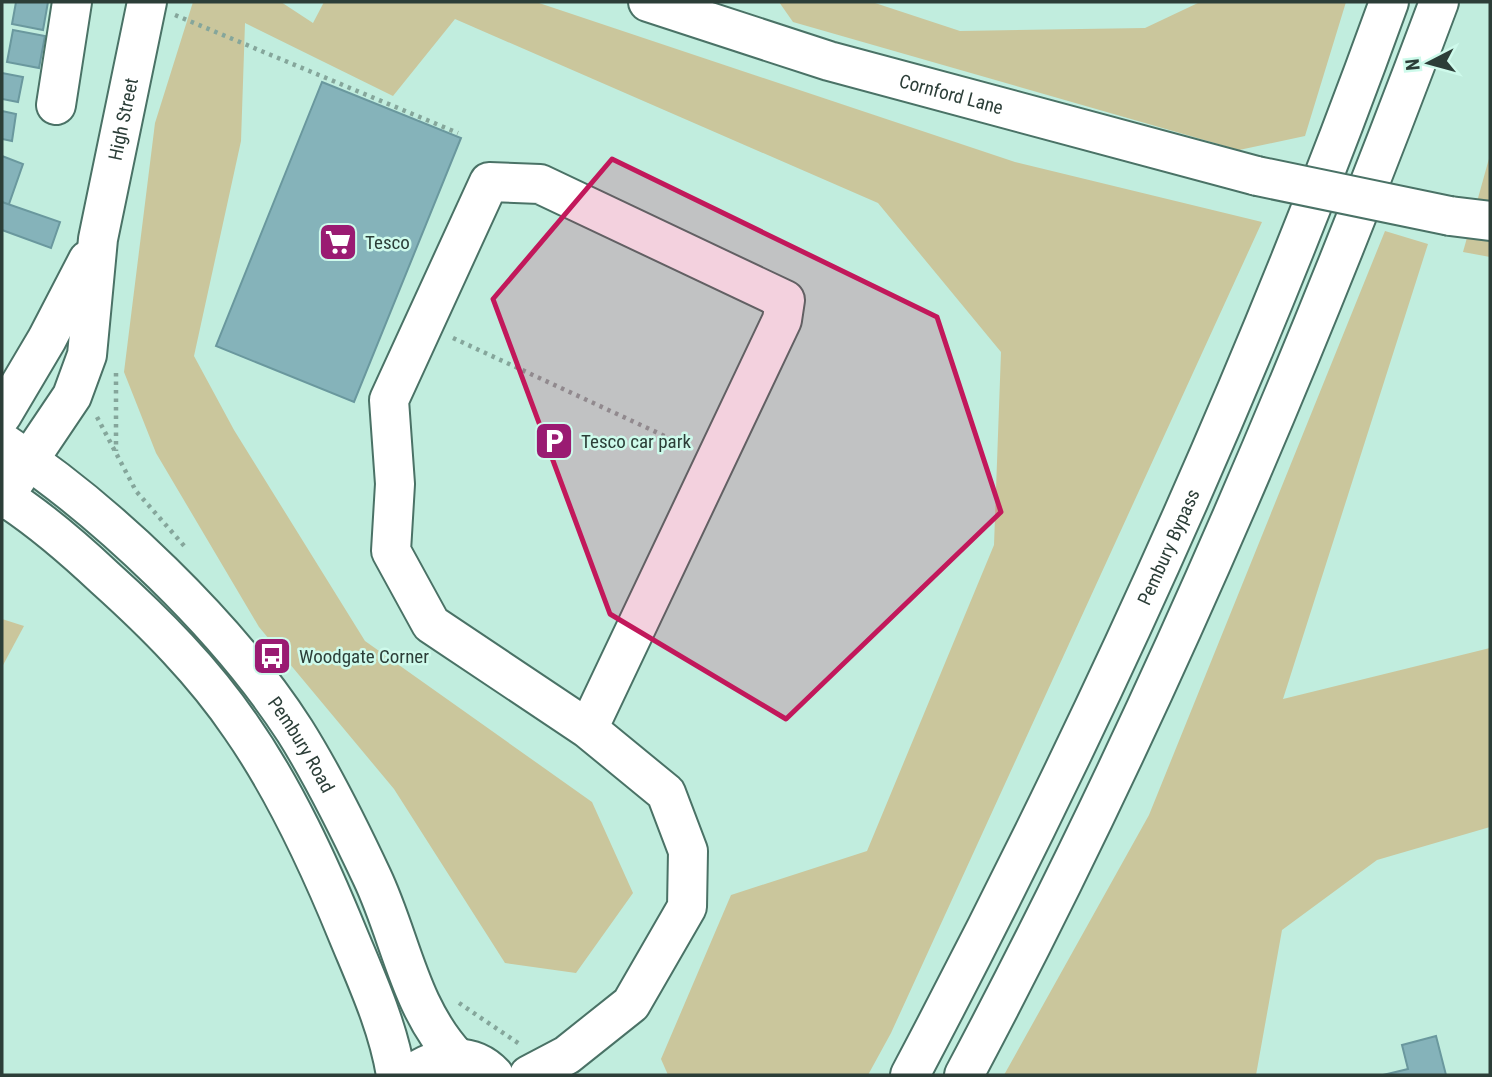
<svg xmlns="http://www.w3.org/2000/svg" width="1492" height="1077" viewBox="0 0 1492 1077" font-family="'Roboto Condensed',sans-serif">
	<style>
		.green { fill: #cac69c }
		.building { fill: #85b3ba; stroke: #6a989e; stroke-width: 2 }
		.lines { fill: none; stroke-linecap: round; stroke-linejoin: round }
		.minor-casing { stroke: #4a7266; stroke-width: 42 }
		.major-casing { stroke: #4a7266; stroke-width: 42 }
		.highway-casing { stroke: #4a7266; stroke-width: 42 }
		.path { stroke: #85a69b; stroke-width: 4.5; stroke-dasharray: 3.5 5; stroke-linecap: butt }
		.minor { stroke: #fff; stroke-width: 38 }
		.major { stroke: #fff; stroke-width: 38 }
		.highway { stroke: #fff; stroke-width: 38 }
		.minor-bridge-casing { stroke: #4a7266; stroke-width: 42; stroke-linecap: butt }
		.minor-bridge { stroke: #fff; stroke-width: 38 }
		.marked { fill: #c2185b; fill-opacity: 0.2; stroke: #c2185b; stroke-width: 5; stroke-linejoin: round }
		.labels { text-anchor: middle; stroke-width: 5; stroke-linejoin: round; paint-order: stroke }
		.street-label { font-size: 19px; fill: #2c3e38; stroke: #cefaeb }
		.poi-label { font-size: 19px; fill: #2c3e38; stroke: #cefaeb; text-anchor: start }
	</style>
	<rect width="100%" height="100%" fill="#c1edde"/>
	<g class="green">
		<path d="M 193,2 L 281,2 L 313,23 L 324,2 L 536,2 L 1015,162 L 1262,222 L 891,1033 L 868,1075 L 668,1075 L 661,1059 L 731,895 L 867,851 L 994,545 L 1001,352 L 878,203 L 455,19 L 393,96 L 245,23 L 241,141 L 194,356 L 234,430 L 365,641 L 592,802 L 633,893 L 576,973 L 505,963 L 394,789 L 259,627 L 156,453 L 124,372 L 155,123 Z"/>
		<path d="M 779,2 L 872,2 L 960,31 L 1145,28 L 1200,2 L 1346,2 L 1305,136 L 1239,150 L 793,22 Z"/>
		<path d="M 1490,155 L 1490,257 L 1463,252 Z"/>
		<path d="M 1385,231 L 1428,244 L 1283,699 L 1490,648 L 1490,827 L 1377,860 L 1282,930 L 1256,1075 L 1004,1075 L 1149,815 Z"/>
		<path d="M 2,619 L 24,626 L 2,667 Z"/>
	</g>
	<g class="building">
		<path d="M 16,2 L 48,2 L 43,30 L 12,24 Z"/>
		<path d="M 13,30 L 45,36 L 39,68 L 7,62 Z"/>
		<path d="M 2,73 L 23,77 L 18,102 L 2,99 Z"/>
		<path d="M 322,82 L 461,138 L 354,402 L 216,346 Z"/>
		<path d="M 2,111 L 16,114 L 12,141 L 2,139 Z"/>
		<path d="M 2,156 L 23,164 L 2,224 Z"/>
		<path d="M 2,202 L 60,222 L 51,248 L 2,230 Z"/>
		<path d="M 1436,1036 L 1446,1075 L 1383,1075 L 1408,1069 L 1402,1045 Z"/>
	</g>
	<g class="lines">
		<g class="minor-casing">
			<g id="minor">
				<path id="s1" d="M 648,2 L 829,61 L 1257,176"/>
				<path d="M 56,105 L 72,2"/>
				<path d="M 1450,216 L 1490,221"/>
				<path d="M 2,415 L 47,339 L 88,260"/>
				<path id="s2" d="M 2,500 L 72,396 L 87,355 L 98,239 L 147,2"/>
				<path d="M 529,1075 L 567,1055 L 631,1004 L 687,907 L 688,851 L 666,793 L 588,729 L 431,624 L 391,551 L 395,484 L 389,400 L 489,182 L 540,184 L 785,300 L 782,320 L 588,729"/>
			</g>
		</g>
		<g class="major-casing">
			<g id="major">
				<path id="s3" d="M 2,442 C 106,510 228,627 295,731 C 324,777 349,828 372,877 C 401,938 409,1007 457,1058"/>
				<path d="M 2,495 C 40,519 72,547 105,578 C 155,623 203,671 241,727 C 285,790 319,864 348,935 C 367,981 388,1026 396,1075"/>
				<path d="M 411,1075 C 435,1056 471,1050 494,1075"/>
			</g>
		</g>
		<g class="highway-casing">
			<g id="highway">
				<path id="s4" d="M 910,1075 C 1093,729 1256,370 1389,2"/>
				<path d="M 964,1075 C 1148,729 1302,369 1439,2"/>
			</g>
		</g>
		<g class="path">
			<path d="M 175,15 L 458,133"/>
			<path d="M 453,338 L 684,445"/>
			<path d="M 116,373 L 116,451"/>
			<path d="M 97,417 L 136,491 L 186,548"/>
			<path d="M 459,1003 L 521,1045"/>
		</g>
		<use href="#minor" class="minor"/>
		<use href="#major" class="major"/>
		<use href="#highway" class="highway"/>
		<g class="minor-bridge-casing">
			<path id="minor-bridge" d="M 1257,176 L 1450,216"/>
		</g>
		<use href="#minor-bridge" class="minor-bridge"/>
	</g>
	<path class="marked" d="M 612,159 L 937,317 L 1001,512 L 786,719 L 610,614 L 493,299 Z"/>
	<defs>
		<g id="supermarket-square" transform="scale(2.0125)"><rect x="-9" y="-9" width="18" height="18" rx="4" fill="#9a1b72" stroke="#cefaeb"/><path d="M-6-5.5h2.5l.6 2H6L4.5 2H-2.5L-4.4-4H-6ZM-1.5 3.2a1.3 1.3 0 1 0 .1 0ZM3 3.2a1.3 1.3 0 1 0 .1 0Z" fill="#fff"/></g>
		<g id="parking-square" transform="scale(2.0125)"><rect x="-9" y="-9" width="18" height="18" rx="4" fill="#9a1b72" stroke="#cefaeb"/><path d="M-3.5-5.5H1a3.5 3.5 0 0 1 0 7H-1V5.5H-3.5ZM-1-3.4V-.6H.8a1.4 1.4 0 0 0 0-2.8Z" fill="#fff"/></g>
		<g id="bus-square" transform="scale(2.0125)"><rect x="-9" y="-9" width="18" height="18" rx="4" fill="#9a1b72" stroke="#cefaeb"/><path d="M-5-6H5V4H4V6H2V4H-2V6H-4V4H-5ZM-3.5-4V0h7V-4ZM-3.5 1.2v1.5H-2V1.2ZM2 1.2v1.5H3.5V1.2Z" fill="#fff"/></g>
	</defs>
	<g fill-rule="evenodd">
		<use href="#supermarket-square" x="338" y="242"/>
		<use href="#parking-square" x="554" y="441"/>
		<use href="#bus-square" x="272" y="656"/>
	</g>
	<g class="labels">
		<g class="street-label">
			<text dy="7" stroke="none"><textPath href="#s1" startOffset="317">Cornford Lane</textPath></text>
			<text dy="7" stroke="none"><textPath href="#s2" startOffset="408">High Street</textPath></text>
			<text dy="7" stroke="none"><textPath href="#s4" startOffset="588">Pembury Bypass</textPath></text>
			<text dy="7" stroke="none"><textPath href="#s3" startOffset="429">Pembury Road</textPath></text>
		</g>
		<g class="poi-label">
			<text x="365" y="249">Tesco</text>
			<text x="581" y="448">Tesco car park</text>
			<text x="299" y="663">Woodgate Corner</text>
		</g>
	</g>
	<rect width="1492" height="1077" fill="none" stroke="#2c3e38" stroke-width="7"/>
	<g transform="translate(1429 63) rotate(264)" stroke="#cefaeb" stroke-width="5" paint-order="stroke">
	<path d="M0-5L12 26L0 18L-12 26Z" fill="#2c3e38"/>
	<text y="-10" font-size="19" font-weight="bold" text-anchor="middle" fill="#2c3e38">N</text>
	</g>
</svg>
